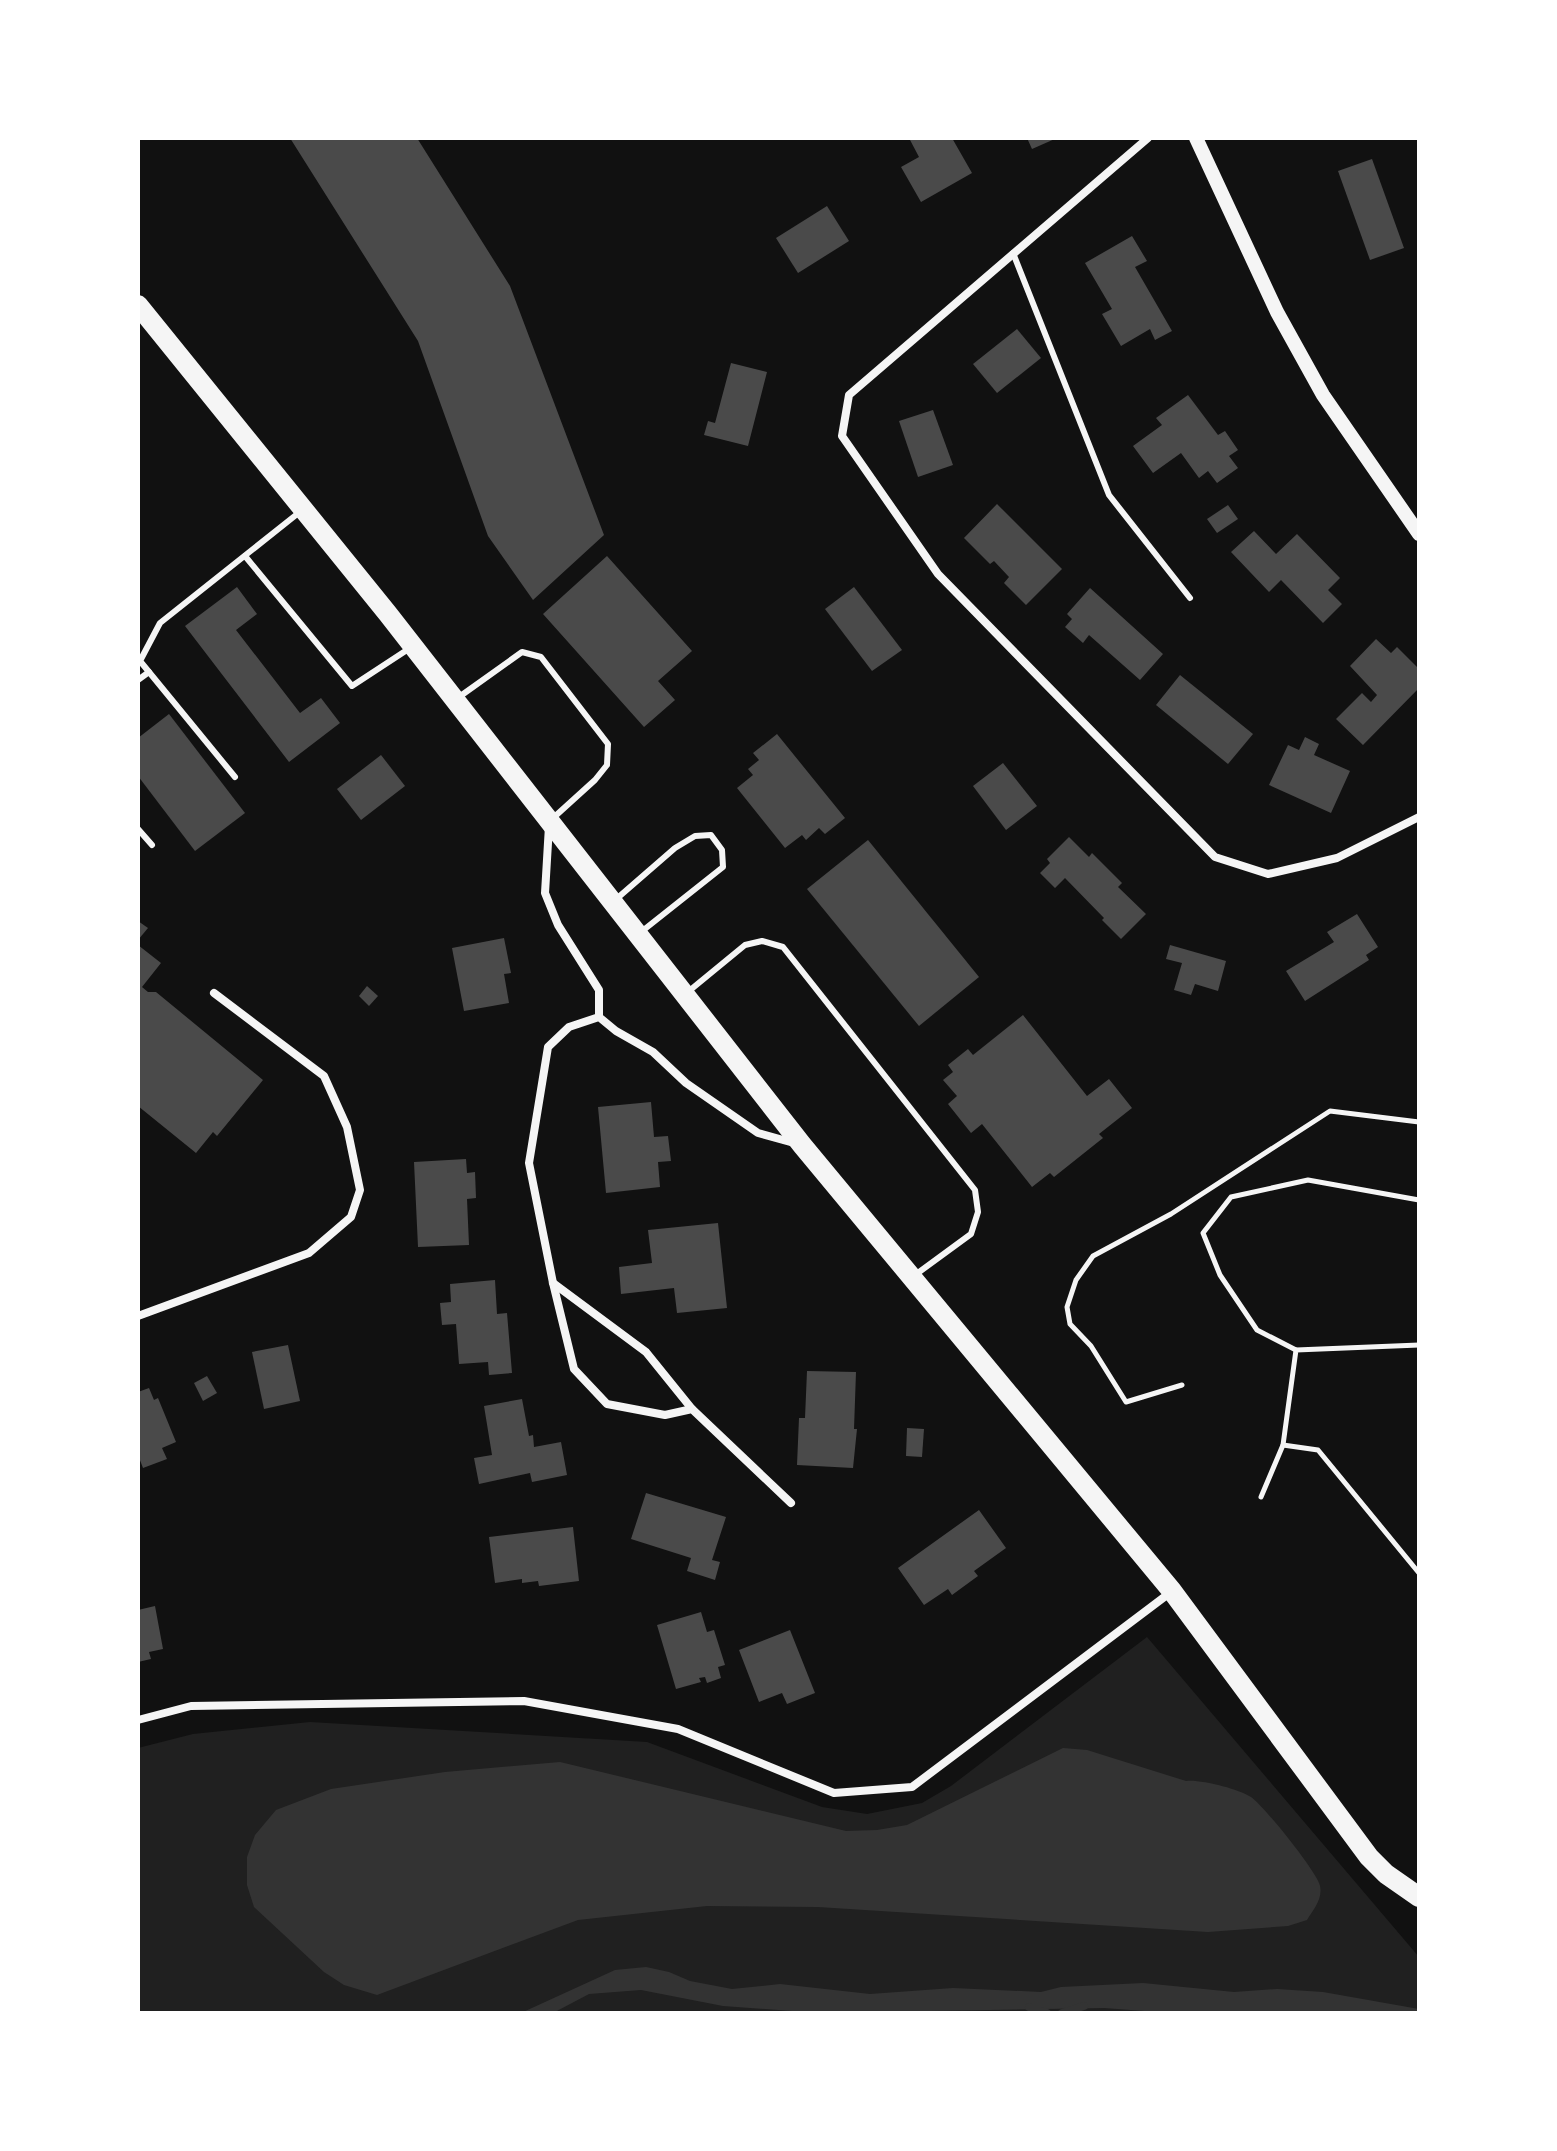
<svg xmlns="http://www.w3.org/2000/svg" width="1557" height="2151" viewBox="0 0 1557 2151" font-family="'Source Serif 4',serif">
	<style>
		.green { fill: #202020 }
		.water { fill: #333 }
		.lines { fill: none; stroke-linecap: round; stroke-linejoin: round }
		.stream { stroke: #333; stroke-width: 8 }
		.building { fill: #4a4a4a }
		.path { stroke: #f5f5f5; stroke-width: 5 }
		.service { stroke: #f5f5f5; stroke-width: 6 }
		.minor { stroke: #f5f5f5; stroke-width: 8 }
		.tertiary { stroke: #f5f5f5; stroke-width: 14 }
		.primary { stroke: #f5f5f5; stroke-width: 20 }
	</style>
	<rect width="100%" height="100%" fill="#111"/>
	<path class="green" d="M 1147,1637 L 1419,1957 L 1419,2013 L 138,2013 L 138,1748 L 193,1734 L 310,1722 L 647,1742 L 822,1807 L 867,1814 L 922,1803 L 951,1786 Z"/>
	<g class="water">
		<path d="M 1063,1748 L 1087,1750 L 1186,1781 C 1200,1779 1239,1789 1251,1797 C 1263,1805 1318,1873 1320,1886 C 1323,1899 1313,1910 1307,1920 L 1288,1926 L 1208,1932 L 818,1907 L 707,1906 L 578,1920 L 377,1995 L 344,1985 L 324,1972 L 254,1907 L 247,1885 L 247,1857 L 255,1835 L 276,1810 L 331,1789 L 445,1772 L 560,1762 L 846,1831 L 877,1830 L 907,1825 Z"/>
		<path d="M 646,1967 L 669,1972 L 690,1981 L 732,1989 L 780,1984 L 870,1994 L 953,1988 L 1041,1992 L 1061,1987 L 1143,1983 L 1234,1992 L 1277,1989 L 1323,1992 L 1419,2009 L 1419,2013 L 1171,2013 L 1104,2008 L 818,2013 L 723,2006 L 641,1990 L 589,1994 L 553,2013 L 521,2013 L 615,1970 Z"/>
	</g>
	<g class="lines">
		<g class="stream">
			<path d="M 1029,2007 L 1047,2013"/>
			<path d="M 1062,2013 L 1084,2006"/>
		</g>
	</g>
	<g class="building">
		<path d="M 290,138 L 417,138 L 510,286 L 604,535 L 533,600 L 488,536 L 418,341 Z"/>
		<path d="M 909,138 L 952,138 L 972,173 L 921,202 L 901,167 L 919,157 Z"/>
		<path d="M 1027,138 L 1057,138 L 1032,149 Z"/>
		<path d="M 1372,159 L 1404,248 L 1370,260 L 1338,171 Z"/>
		<path d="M 827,206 L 849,241 L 798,273 L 776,238 Z"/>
		<path d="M 1132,236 L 1147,261 L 1135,267 L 1172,331 L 1155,340 L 1150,329 L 1121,346 L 1102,314 L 1112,309 L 1085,263 Z"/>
		<path d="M 1017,329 L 1041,358 L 997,393 L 973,364 Z"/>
		<path d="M 731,363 L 767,372 L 748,446 L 704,435 L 708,421 L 715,423 Z"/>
		<path d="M 1188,395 L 1218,435 L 1225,431 L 1238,450 L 1229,456 L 1238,468 L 1217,483 L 1208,471 L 1199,478 L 1181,453 L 1153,473 L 1133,446 L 1162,425 L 1156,418 Z"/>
		<path d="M 933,410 L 953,465 L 918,477 L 899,421 Z"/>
		<path d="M 997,504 L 1062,569 L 1026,605 L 1004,583 L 1009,577 L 994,561 L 990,564 L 964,538 Z"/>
		<path d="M 1228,505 L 1238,519 L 1217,533 L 1207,519 Z"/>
		<path d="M 1254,531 L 1276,554 L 1297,534 L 1340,578 L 1328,590 L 1342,604 L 1323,623 L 1281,580 L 1269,592 L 1231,552 Z"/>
		<path d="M 607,556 L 692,651 L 658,681 L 675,700 L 644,727 L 543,614 Z"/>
		<path d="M 237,587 L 257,614 L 236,630 L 300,713 L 321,698 L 340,723 L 289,762 L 185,626 Z"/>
		<path d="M 854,587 L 902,650 L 872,671 L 825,609 Z"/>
		<path d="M 1090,588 L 1163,654 L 1140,680 L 1089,635 L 1083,643 L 1065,627 L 1072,619 L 1067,614 Z"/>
		<path d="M 1376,639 L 1391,653 L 1397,647 L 1419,669 L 1419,688 L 1363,745 L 1336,719 L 1362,693 L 1371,702 L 1377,695 L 1350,666 Z"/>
		<path d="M 1180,675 L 1253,734 L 1228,764 L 1156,705 Z"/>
		<path d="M 169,714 L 245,813 L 195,851 L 138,776 L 138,738 Z"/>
		<path d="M 777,734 L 845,818 L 825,834 L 819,828 L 806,840 L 802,835 L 785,848 L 737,788 L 753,775 L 748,769 L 759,760 L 753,753 Z"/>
		<path d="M 1305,737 L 1319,744 L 1314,755 L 1350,771 L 1331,813 L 1269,785 L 1288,745 L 1299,750 Z"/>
		<path d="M 381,755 L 405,786 L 361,820 L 337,789 Z"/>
		<path d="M 1003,763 L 1037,806 L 1006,830 L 973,786 Z"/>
		<path d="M 1069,837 L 1089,857 L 1092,853 L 1122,883 L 1118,887 L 1146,914 L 1121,939 L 1102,920 L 1104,918 L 1065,878 L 1055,888 L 1040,873 L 1050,863 L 1047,859 Z"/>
		<path d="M 868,840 L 979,977 L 919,1026 L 807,889 Z"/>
		<path d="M 1357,914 L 1378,947 L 1366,955 L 1369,960 L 1305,1001 L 1286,971 L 1334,942 L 1327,932 Z"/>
		<path d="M 138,921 L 148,928 L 138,940 Z"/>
		<path d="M 504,938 L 511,973 L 504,974 L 509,1003 L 464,1011 L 452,948 Z"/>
		<path d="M 138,945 L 161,963 L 142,987 L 148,992 L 156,992 L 263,1080 L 217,1136 L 213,1132 L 196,1153 L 138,1106 Z"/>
		<path d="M 1170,945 L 1226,961 L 1218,991 L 1195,984 L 1191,995 L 1174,990 L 1182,963 L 1166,959 Z"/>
		<path d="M 367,986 L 378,996 L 369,1006 L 359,996 Z"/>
		<path d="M 1023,1015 L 1087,1096 L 1109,1079 L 1132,1108 L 1099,1134 L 1103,1138 L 1054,1177 L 1050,1173 L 1032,1187 L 982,1124 L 971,1133 L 948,1104 L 957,1096 L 943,1080 L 953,1072 L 948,1065 L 968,1049 L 973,1055 Z"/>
		<path d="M 651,1102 L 654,1137 L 668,1136 L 671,1161 L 658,1162 L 660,1187 L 606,1193 L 598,1107 Z"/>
		<path d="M 466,1159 L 467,1173 L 475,1172 L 476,1198 L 467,1199 L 469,1245 L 418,1247 L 414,1162 Z"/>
		<path d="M 718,1223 L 727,1308 L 677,1313 L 674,1288 L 621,1294 L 619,1267 L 652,1263 L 648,1230 Z"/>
		<path d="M 495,1280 L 497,1314 L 507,1313 L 512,1373 L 489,1375 L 488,1362 L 459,1364 L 456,1324 L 442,1325 L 440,1303 L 451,1302 L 450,1284 Z"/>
		<path d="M 288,1345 L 300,1401 L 264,1409 L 252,1352 Z"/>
		<path d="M 807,1371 L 856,1372 L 854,1429 L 857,1429 L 853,1468 L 797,1465 L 799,1418 L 805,1418 Z"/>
		<path d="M 207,1376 L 217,1393 L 203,1401 L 194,1383 Z"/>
		<path d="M 149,1388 L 154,1400 L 158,1398 L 176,1442 L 162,1448 L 167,1459 L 143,1468 L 138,1455 L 138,1392 Z"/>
		<path d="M 522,1399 L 529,1436 L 533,1435 L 534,1447 L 561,1442 L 567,1475 L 532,1482 L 530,1473 L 479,1484 L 474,1458 L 492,1455 L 484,1406 Z"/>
		<path d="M 907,1428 L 924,1429 L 922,1457 L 906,1456 Z"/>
		<path d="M 646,1493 L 726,1517 L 712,1560 L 720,1562 L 715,1580 L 687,1571 L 691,1558 L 631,1539 Z"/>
		<path d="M 979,1510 L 1006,1548 L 974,1571 L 978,1576 L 952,1595 L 948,1589 L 924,1605 L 898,1568 Z"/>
		<path d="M 573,1527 L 579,1581 L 539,1586 L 538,1581 L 522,1583 L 522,1579 L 495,1583 L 489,1537 Z"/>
		<path d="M 155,1606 L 163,1649 L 149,1652 L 151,1659 L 138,1662 L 138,1610 Z"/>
		<path d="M 701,1612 L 707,1632 L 714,1630 L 725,1665 L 718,1667 L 721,1678 L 707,1683 L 705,1677 L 699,1678 L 701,1682 L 676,1689 L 657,1625 Z"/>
		<path d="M 790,1630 L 815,1693 L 787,1704 L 782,1693 L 759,1702 L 739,1650 Z"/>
	</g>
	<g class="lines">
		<g class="path">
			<path d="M 1296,1350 L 1257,1330 L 1220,1275 L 1203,1233 L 1231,1197 L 1308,1180 L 1419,1200"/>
			<path d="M 1182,1385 L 1126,1402 L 1091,1346 L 1070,1324 L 1067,1307 L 1076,1280 L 1093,1256 L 1171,1214 L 1330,1111 L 1419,1122"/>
			<path d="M 1283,1445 L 1318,1450 L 1419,1573"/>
			<path d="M 1261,1497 L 1283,1445 L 1296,1350 L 1419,1345"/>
		</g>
		<g class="service">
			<path d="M 1013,253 L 1109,495 L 1190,598"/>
			<path d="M 245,556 L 352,686 L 410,648"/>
			<path d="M 138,680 L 149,672"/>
			<path d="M 459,697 L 522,652 L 541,657 L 608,744 L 607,765 L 595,780 L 552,819"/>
			<path d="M 235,777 L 140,661 L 160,623 L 301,511"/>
			<path d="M 138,829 L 152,845"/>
			<path d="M 614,901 L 675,848 L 695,836 L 711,835 L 722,850 L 723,867 L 641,932"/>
			<path d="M 689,991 L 745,945 L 762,941 L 783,947 L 975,1190 L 978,1212 L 971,1234 L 915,1275"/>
		</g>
		<g class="minor">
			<path d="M 1148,138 L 849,395 L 842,436 L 938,574 L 1215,857 L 1268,874 L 1337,858 L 1419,817"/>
			<path d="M 549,826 L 545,893 L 558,925 L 599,990 L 599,1017"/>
			<path d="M 553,1283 L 646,1352 L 692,1409"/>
			<path d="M 138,1316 L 309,1253 L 351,1217 L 360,1190 L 347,1127 L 324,1076 L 214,993"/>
			<path d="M 791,1503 L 692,1409 L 665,1415 L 607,1404 L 574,1369 L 553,1283 L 529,1163 L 548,1047 L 569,1027 L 599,1017 L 616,1031 L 653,1052 L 686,1083 L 758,1133 L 794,1143"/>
			<path d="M 138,1720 L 191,1706 L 524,1701 L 678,1729 L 834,1793 L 912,1787 L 1171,1592"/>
		</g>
		<path class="tertiary" d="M 1196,138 L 1277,312 L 1323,395 L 1419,534"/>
		<path class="primary" d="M 138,305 L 388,614 L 802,1145 L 1172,1591 L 1369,1857 L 1386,1874 L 1419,1897"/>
	</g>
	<rect width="1557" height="2151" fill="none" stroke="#ffffff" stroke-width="280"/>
</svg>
